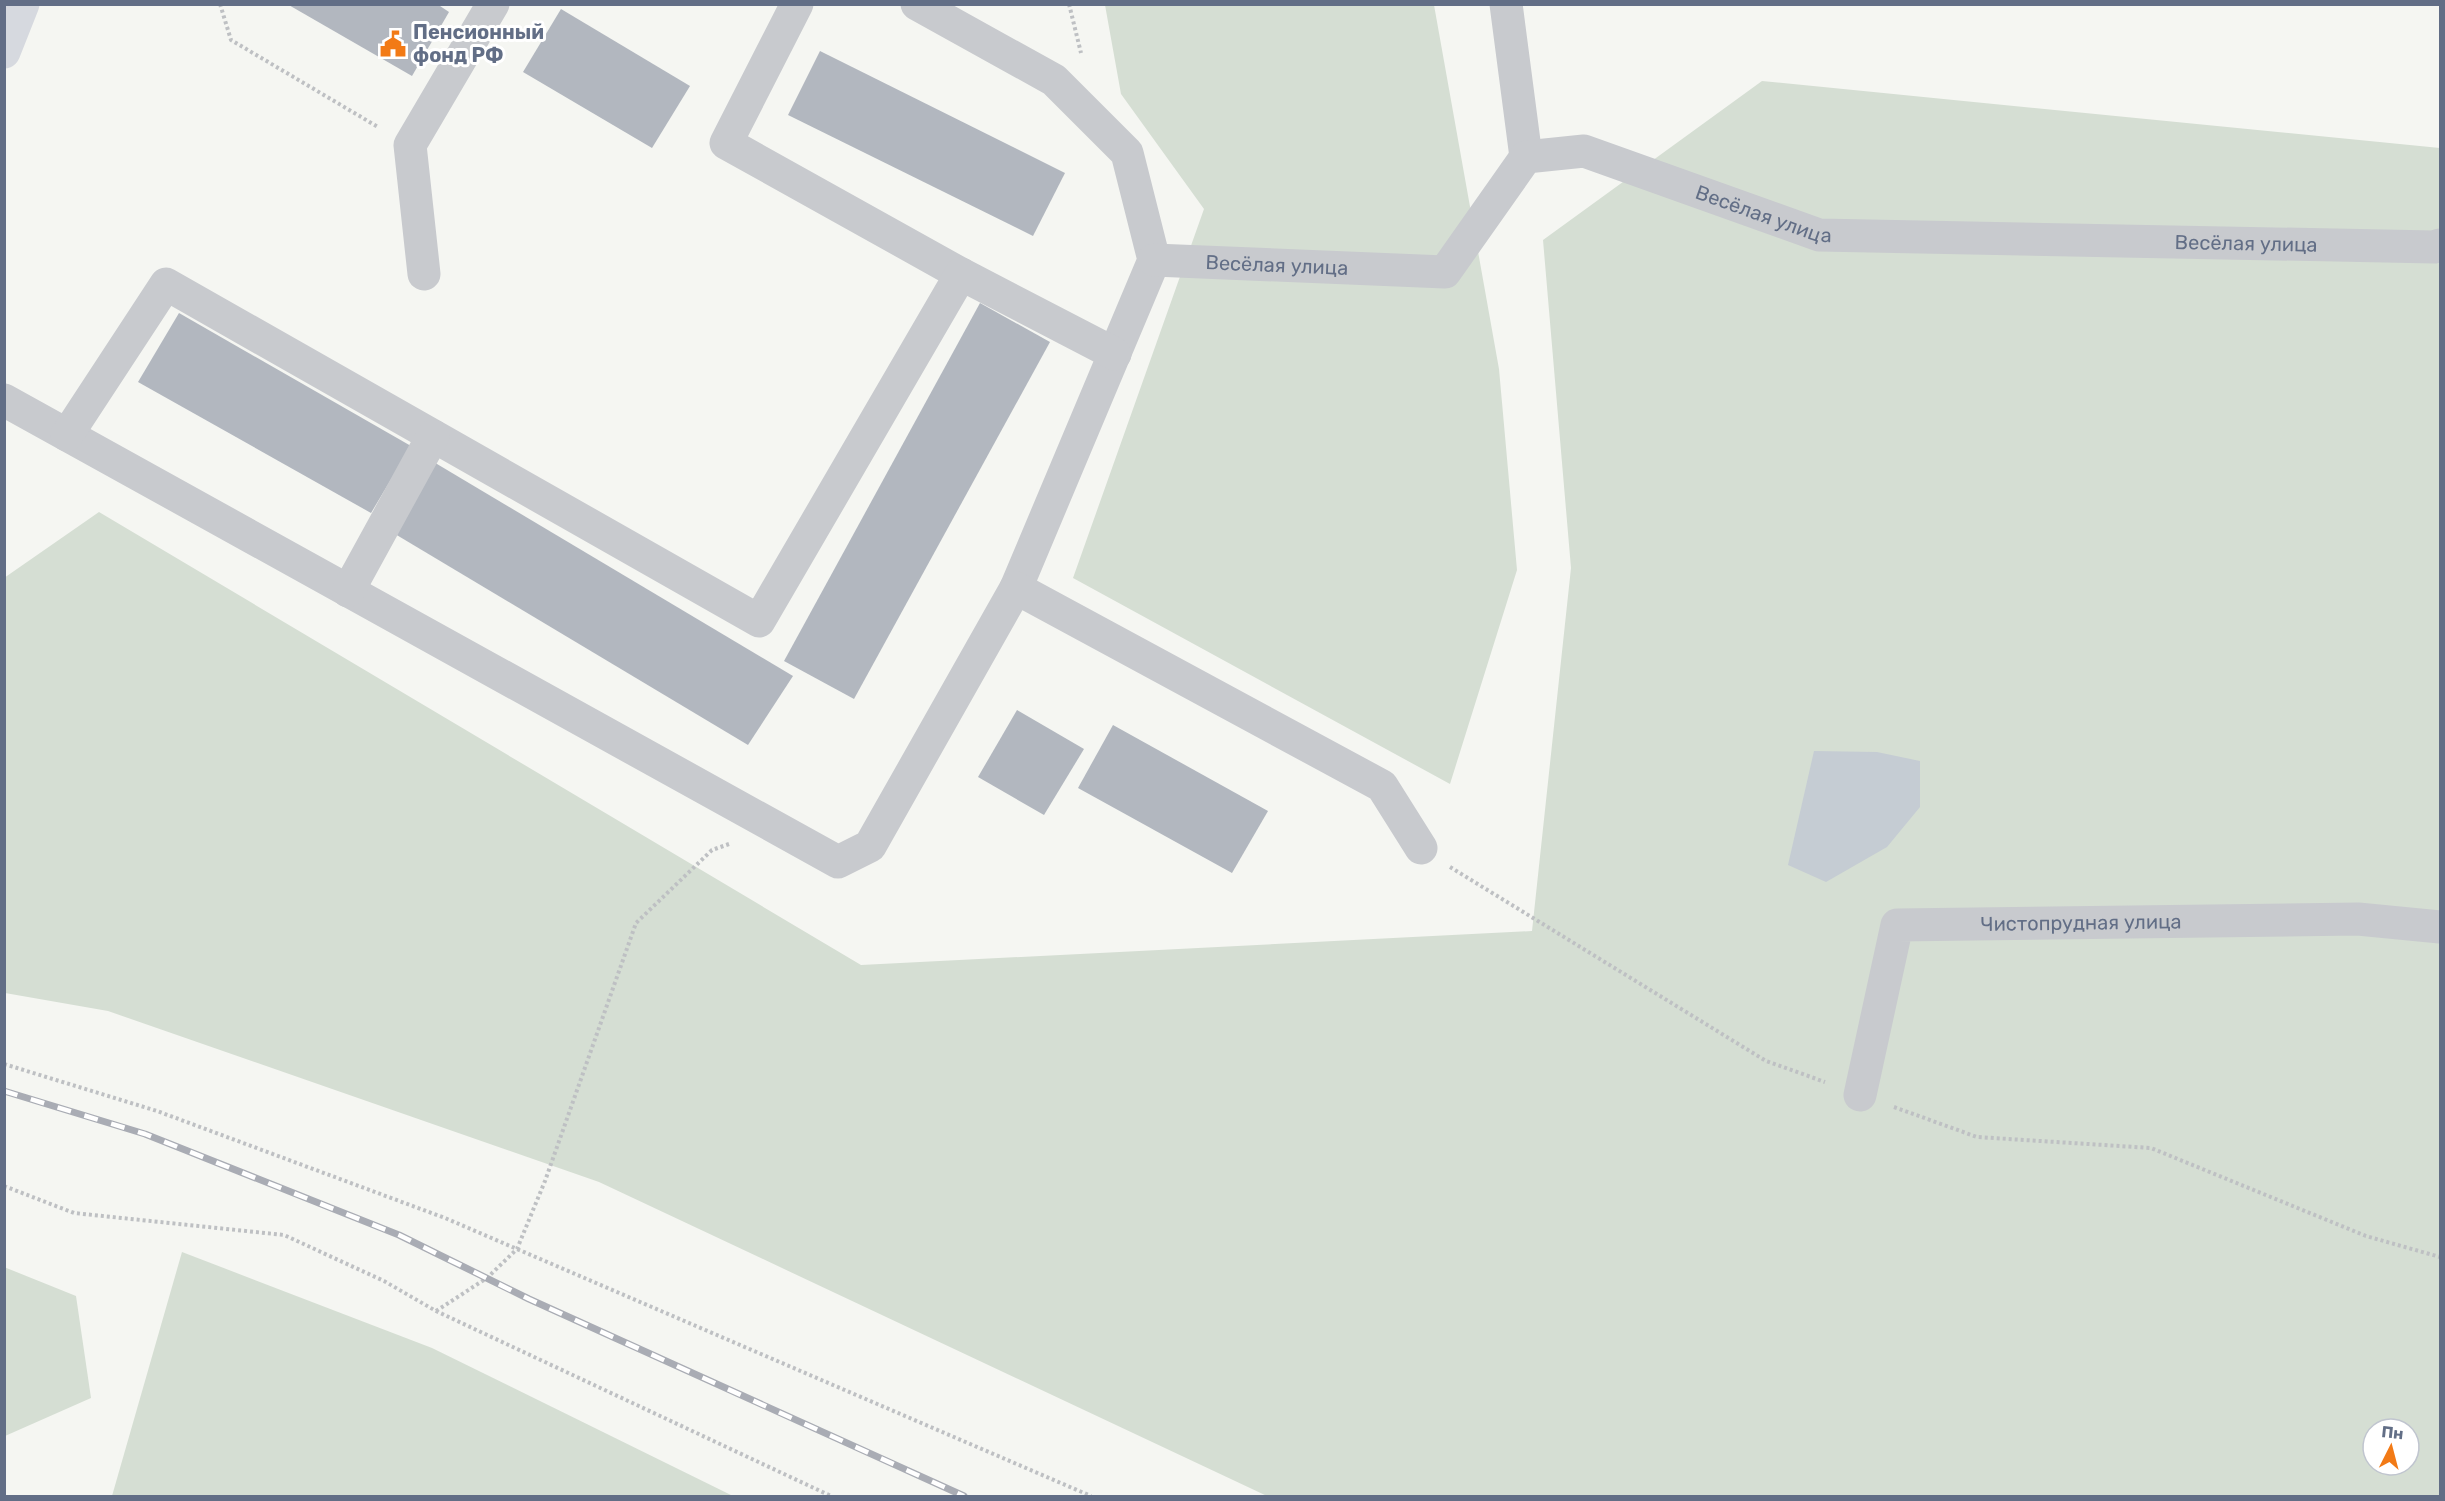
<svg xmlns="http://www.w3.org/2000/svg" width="2445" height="1501" viewBox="0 0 2445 1501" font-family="Rubik,sans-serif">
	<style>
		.green { fill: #d5ded3; fill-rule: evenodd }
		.water { fill: #c5ccd3 }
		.building { fill: #b2b7bf }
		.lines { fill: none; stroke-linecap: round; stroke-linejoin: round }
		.path { stroke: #bec0c3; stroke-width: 4; stroke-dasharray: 3 3; stroke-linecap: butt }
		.minor { stroke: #c8cace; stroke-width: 33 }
		.major { stroke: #d6d9df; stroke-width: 33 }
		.rail-casing { stroke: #a9acb4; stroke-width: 7 }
		.rail { stroke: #fff; stroke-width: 4.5; stroke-dasharray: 14; stroke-linecap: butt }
		.labels { text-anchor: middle; stroke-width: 6; stroke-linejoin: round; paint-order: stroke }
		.poi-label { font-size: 20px; font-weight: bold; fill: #626e86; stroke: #fff; text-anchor: start }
		.street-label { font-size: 20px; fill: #626e86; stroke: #fff }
	</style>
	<rect width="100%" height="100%" fill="#f5f6f2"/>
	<g class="green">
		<path d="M 1105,5 L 1434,5 L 1499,369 L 1517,570 L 1450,784 L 1073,578 L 1204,209 L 1121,94 Z"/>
		<path d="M 1762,81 L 2440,148 L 2440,1496 L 1267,1496 L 599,1182 L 108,1011 L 5,993 L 4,578 L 99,512 L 861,965 L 1532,931 L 1571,568 L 1543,240 ZM 2373,1429 L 2409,1429 L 2409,1465 L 2373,1465 Z"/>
		<path d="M 182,1252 L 432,1348 L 733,1496 L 112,1496 Z"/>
		<path d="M 4,1267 L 76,1296 L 91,1398 L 5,1436 Z"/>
	</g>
	<path class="water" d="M 1814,751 L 1877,752 L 1920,761 L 1920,807 L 1887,847 L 1826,882 L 1788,865 Z"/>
	<g class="building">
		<path d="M 287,4 L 437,4 L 449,12 L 412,76 Z"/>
		<path d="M 561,9 L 690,86 L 652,148 L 523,72 Z"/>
		<path d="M 820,51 L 1065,173 L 1033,236 L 788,115 Z"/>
		<path d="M 980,303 L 1050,342 L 854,699 L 784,661 Z"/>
		<path d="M 179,313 L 411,446 L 371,513 L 138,382 Z"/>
		<path d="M 432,461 L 793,676 L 748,745 L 395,534 Z"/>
		<path d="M 1017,710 L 1084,749 L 1044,815 L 978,777 Z"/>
		<path d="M 1113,725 L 1268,811 L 1232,873 L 1078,788 Z"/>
	</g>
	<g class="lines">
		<g class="path">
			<path d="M 220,4 L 231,40 L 378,127"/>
			<path d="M 1069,4 L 1081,53"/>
			<path d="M 1450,867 L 1766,1061 L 1825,1082"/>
			<path d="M 4,1064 L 157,1111 L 445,1218 L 1091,1496"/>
			<path d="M 1894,1107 L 1977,1137 L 2151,1148 L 2366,1236 L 2440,1257"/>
			<path d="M 4,1186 L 74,1213 L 284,1235 L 384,1281 L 436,1311 L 831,1496"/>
			<path d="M 436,1311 L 487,1278 L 517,1249 L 545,1181 L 636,923 L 712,850 L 729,844"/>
		</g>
		<g class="minor">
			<path d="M 797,4 L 726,143 L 961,274"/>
			<path d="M 917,4 L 1054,80 L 1127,153 L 1154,260 L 1016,588"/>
			<path d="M 1506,4 L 1526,157"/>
			<path id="s1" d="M 1154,260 L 1445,272 L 1526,157 L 1584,151 L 1819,235 L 2434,247 L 2440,245"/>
			<path d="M 424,274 L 410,145 L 493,4"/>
			<path d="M 4,400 L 838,862 L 870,846 L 1016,588 L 1382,786 L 1421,848"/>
			<path d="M 67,435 L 166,284 L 759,621 L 961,274 L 1115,354"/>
			<path d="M 348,591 L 433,436"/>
			<path id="s2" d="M 1860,1095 L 1897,925 L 2358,919 L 2440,927"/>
		</g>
		<path class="major" d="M 4,52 L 23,4"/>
		<g class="rail-casing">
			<path id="rail" d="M 4,1091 L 145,1134 L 399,1235 L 529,1299 L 964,1496"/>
		</g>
		<use href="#rail" class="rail"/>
	</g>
	<defs>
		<g id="civic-bare" transform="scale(2.07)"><path d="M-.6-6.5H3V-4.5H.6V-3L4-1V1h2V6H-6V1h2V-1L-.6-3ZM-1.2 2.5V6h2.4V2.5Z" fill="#f27a16" stroke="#fff" stroke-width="2.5" paint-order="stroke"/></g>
	</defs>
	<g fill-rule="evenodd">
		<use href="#civic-bare" x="393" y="44"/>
	</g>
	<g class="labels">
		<g class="poi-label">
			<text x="413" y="39">Пенсионный<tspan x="413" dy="23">фонд РФ</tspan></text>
		</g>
		<g class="street-label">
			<text dy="7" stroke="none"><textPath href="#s1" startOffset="681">Весёлая улица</textPath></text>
			<text dy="7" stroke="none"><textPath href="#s1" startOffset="1167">Весёлая улица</textPath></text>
			<text dy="7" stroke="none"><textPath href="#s1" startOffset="123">Весёлая улица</textPath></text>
			<text dy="7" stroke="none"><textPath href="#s2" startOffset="358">Чистопрудная улица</textPath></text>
		</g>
	</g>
	<rect width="2445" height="1501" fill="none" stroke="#626e86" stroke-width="12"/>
	<g transform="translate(2391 1447) rotate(6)"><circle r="28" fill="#ffffff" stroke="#c0c5cf" stroke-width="1.5"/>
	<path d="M0-4.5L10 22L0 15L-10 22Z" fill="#f27a16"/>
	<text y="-9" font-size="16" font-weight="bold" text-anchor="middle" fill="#626e86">Пн</text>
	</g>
</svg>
